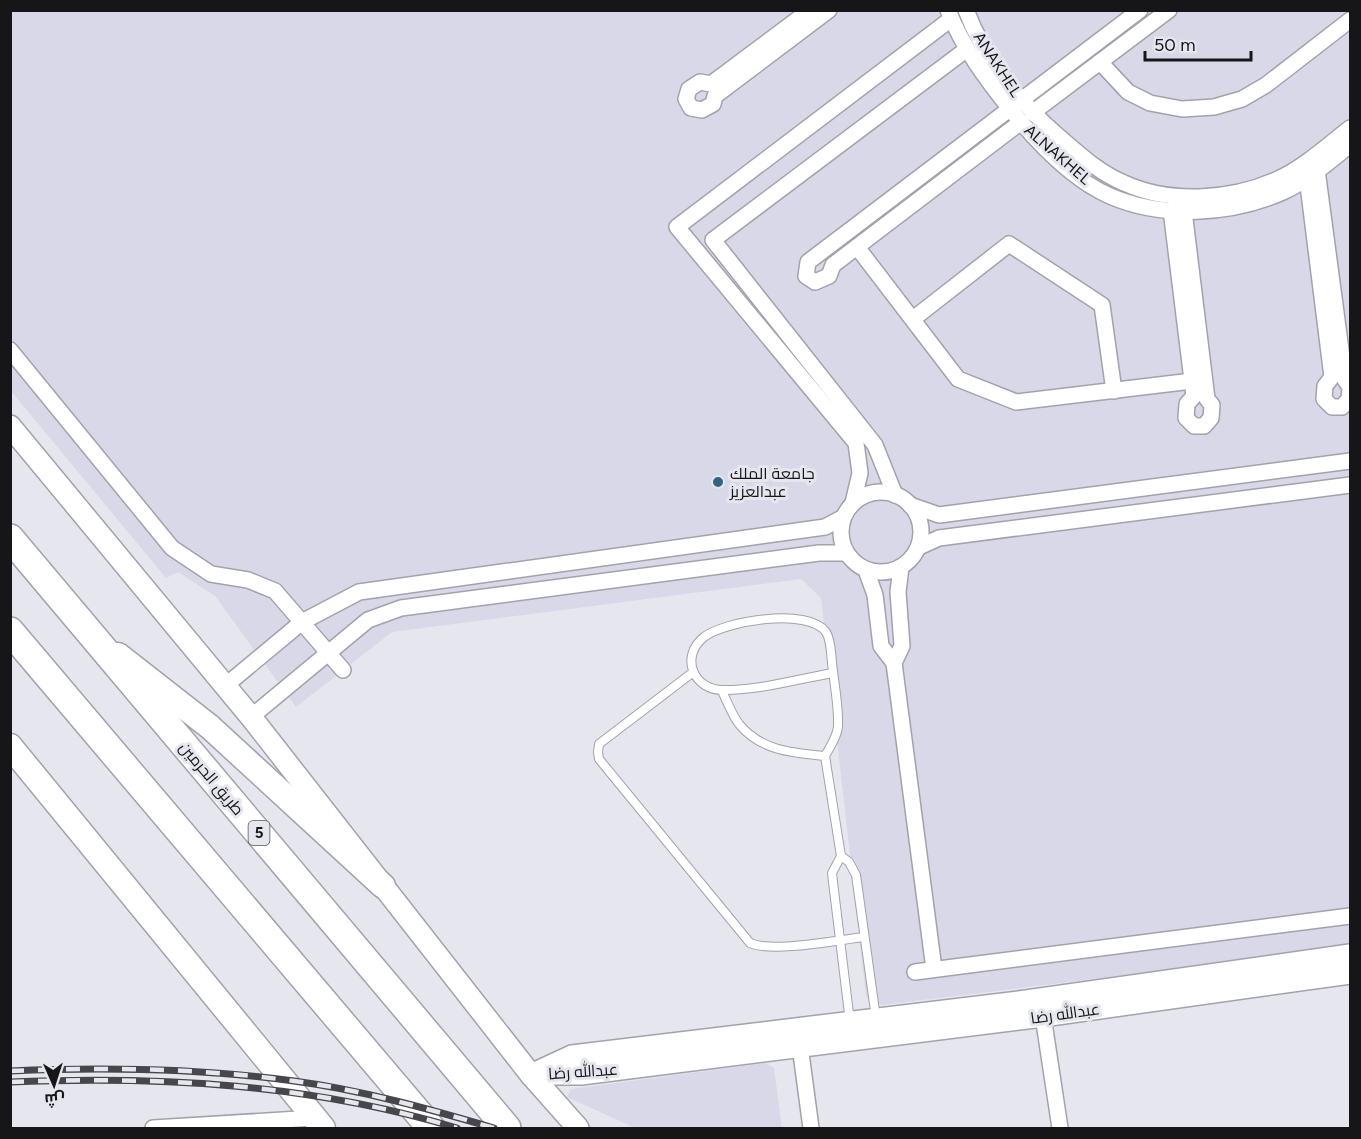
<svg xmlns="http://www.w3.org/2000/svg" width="1361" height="1139" viewBox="0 0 1361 1139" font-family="Figtree,Cairo,sans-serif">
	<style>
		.built { fill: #d9d8e9 }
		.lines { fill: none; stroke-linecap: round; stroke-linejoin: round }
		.lane-casing { stroke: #a2a2ab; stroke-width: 10 }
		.street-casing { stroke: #a2a2ab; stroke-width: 18 }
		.secondary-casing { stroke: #a2a2ab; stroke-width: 24 }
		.primary-casing { stroke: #a2a2ab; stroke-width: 27 }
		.highway-casing { stroke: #a2a2ab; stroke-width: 30 }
		.lane { stroke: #fff; stroke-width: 8 }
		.street { stroke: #fff; stroke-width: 15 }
		.secondary { stroke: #fff; stroke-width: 21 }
		.primary { stroke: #fff; stroke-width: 24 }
		.highway { stroke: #fff; stroke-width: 27 }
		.rail-casing { stroke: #47474b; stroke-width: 7 }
		.rail { stroke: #e6e6ef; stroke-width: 4.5; stroke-dasharray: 14; stroke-linecap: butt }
		.poi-dot { fill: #306682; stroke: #e6e6ef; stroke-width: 2 }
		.labels { text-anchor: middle; stroke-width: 6; stroke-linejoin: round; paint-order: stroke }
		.shield { fill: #e6e6ef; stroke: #545459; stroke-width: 1.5 }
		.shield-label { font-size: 15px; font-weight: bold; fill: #161619 }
		.street-label { font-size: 16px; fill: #161619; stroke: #e6e6ef }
		.poi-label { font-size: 16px; fill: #161619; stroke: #e6e6ef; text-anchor: start }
	</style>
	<rect width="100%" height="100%" fill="#e6e6ef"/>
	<g class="built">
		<path d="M 10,11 L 1350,11 L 1350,947 L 882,1005 L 866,997 L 821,598 L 801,579 L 392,632 L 296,707 L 215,596 L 178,572 L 166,578 L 11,391 Z"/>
		<path d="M 765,1063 L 774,1068 L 782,1128 L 635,1128 L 567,1097 L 571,1089 Z"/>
	</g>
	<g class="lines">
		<g class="lane-casing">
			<g id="lane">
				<path d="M 692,673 L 599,744 L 598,752 L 599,759 L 750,943 C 773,953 837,940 864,937"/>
				<path d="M 722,691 C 727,701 732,715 739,724 C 761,751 793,753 825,756 L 841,856"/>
				<path d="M 825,756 C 830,747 837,737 838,727 C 839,706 834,683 832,663 C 831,653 831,640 826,632 C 808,607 725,621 704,637 C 679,657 694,691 724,690 C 761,690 798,679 833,673"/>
				<path d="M 850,1022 L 833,882 L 832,873 L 841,856 L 849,862 L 856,875 L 876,1018"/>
			</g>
		</g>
		<g class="street-casing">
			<g id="street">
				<path d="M 810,10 L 711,84 L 700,82 L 689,89 L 686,99 L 691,108 L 702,110 L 713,104 L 715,96 L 829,10"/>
				<path d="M 948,10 C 963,48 986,79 1011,110 C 1036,141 1073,180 1110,196 C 1163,219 1231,215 1283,192 C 1307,181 1330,161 1350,145"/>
				<path d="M 966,10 C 984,58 1019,102 1057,135 C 1078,153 1098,172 1124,183 C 1170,204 1230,200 1276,180 C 1303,168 1327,146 1350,128"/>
				<path d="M 1100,62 L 1128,92 L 1150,103 L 1182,109 L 1214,107 L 1242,99 L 1266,85 L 1350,20"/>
				<path d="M 1032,113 L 1169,10"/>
				<path d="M 1021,122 L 833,265 L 829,276 L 815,282 L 806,276 L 808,262 L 1140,10"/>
				<path d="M 1307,177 L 1332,377 L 1325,386 L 1324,399 L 1332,407 L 1342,407 L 1349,399 L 1350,387 L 1345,380 L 1317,170"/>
				<path d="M 1171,210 L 1194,396 L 1187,404 L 1186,418 L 1194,426 L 1204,426 L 1211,418 L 1212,405 L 1207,399 L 1184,211"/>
				<path d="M 857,247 L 958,379 L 1016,402 L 1192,381"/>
				<path d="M 913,319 L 1009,244 L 1102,305 L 1114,391"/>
				<path d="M 10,350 L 172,548 L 211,574 L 248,580 L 275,591 L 343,670"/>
				<circle cx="881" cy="532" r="40"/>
				<path d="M 895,495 L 875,445 L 713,240 L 967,49"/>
				<path d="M 853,503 L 860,473 L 856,443 L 677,227 L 951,19"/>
				<path d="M 910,505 L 939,515 L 1350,461"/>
				<path d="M 919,547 L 939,538 L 1350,485"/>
				<path d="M 866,570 L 875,595 L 881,646 L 894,663 L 902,646 L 898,592 L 901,567"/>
				<path d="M 894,663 L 934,969"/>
				<path d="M 225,686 L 302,622 L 359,592 L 825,527 L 842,518"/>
				<path d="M 251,717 L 368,620 L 401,608 L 819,553 L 845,553"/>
				<path d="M 915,972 L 1350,916"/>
				<path d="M 1043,1016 L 1060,1128"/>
				<path d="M 800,1046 L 811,1128"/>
				<path d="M 153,1128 L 315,1118"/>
			</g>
		</g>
		<g class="secondary-casing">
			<g id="secondary">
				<path d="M 10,426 L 251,717 L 531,1075 L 578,1128"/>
				<path d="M 541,1074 L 581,1074 L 1043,1016 L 1350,973"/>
				<path d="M 531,1075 L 572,1056 L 1026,1001 L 1350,955"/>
			</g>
		</g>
		<g class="primary-casing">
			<g id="primary">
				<path d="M 118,655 L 210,727 L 383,886"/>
				<path d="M 10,746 L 323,1128"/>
			</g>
		</g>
		<g class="highway-casing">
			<g id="highway">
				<path d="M 10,538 L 507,1128"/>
				<path d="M 10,631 L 431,1128"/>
			</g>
		</g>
		<use href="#lane" class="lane"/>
		<use href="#street" class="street"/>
		<use href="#secondary" class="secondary"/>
		<use href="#primary" class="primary"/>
		<use href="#highway" class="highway"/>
		<g class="rail-casing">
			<g id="rail">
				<path d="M 10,1071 C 105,1067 199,1068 294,1081 C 362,1090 429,1109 494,1128"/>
				<path d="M 10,1082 C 163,1076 311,1084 457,1128"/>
			</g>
		</g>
		<use href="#rail" class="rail"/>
	</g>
	<circle class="poi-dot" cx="718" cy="482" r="6"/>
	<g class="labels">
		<rect class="shield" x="248.5" y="821" width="21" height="24" rx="4.5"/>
		<g class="shield-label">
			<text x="259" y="838">5</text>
		</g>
		<g class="street-label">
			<text transform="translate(998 64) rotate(57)" y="6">ANAKHEL</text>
			<text transform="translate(1058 154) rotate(41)" y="6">ALNAKHEL</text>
			<text transform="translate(212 778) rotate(50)" y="6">طريق الحرمين</text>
			<text transform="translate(1065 1013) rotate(-8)" y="6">عبدالله رضا</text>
			<text transform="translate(583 1071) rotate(-4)" y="6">عبدالله رضا</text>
		</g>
		<g class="poi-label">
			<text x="730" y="479">جامعة الملك<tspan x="730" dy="18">عبدالعزيز</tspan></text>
		</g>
	</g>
	<rect width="1361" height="1139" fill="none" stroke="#161619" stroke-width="24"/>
	<g transform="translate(54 1085) rotate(177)" stroke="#e6e6ef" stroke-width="4.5" paint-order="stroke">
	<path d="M0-4.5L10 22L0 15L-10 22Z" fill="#161619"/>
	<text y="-9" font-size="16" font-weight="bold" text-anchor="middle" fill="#161619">ش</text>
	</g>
	<path d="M1145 51v9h106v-9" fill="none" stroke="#161619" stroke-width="3"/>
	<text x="1154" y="51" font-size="18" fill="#161619" stroke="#e6e6ef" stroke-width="4.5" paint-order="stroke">50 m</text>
</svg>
